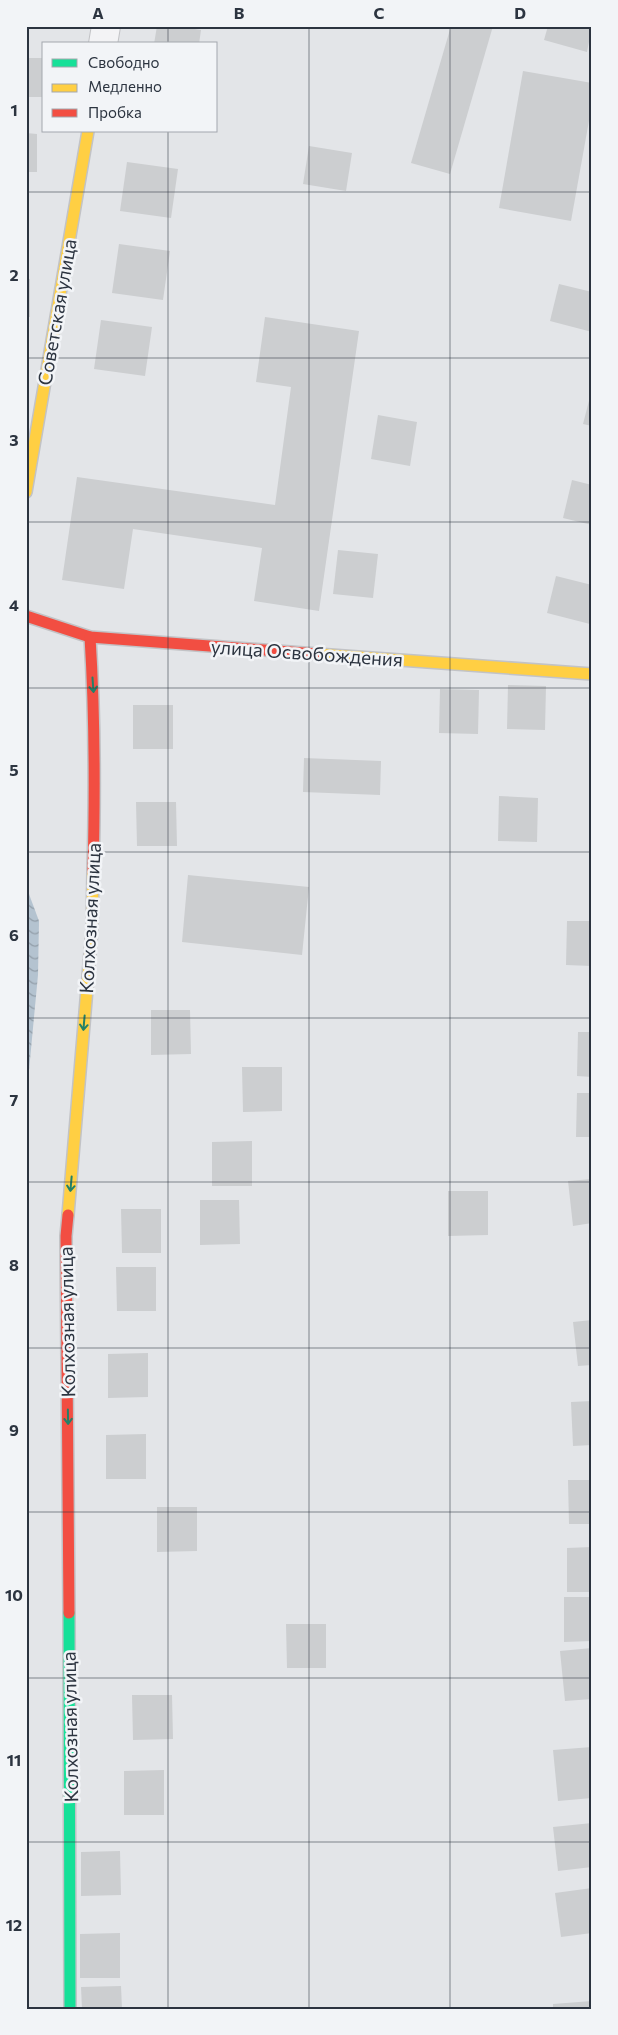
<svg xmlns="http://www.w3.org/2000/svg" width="618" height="2035" viewBox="0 0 618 2035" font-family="Commissioner,sans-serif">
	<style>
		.water { fill: url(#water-waves) }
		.building { fill: #ccced0 }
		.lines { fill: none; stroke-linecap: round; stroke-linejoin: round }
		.street-casing { stroke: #c2c3c6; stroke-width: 30 }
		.fast-casing { stroke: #c2c3c6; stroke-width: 14 }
		.slow-casing { stroke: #c2c3c6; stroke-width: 14 }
		.jam-casing { stroke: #c2c3c6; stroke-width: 14 }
		.street { stroke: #f3f3f5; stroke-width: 28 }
		.fast { stroke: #16e098; stroke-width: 11 }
		.slow { stroke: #ffcf43; stroke-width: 11 }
		.jam { stroke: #f24e42; stroke-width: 11 }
		.oneway { stroke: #228168 }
		.grid { fill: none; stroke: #2c3440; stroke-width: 1; stroke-opacity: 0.55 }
		.labels { text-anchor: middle; stroke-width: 5; stroke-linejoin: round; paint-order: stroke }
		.street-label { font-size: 19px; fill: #2c3440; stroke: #f2f4f7 }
		.neatline { fill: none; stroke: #2c3440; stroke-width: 2 }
		.grid-label { font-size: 16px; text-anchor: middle; font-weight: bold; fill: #2c3440 }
	</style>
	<defs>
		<pattern id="water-waves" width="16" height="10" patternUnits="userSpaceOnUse" patternTransform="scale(1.25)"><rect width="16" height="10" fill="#b4c3d0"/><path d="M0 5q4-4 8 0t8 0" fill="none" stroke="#939faa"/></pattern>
	</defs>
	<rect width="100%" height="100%" fill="#e3e5e8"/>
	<path class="water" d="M 26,886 L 39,921 L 38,975 L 26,1102 Z"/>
	<g class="building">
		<path d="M 157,26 L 176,26 L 201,30 L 199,44 L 154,44 Z"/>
		<path d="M 451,26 L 493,26 L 450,174 L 411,163 Z"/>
		<path d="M 548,26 L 592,26 L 587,52 L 544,40 Z"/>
		<rect x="26" y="58" width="18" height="39"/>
		<path d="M 523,71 L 592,83 L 592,104 L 571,221 L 499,208 Z"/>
		<path d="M 26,133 L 37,134 L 37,172 L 26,172 Z"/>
		<path d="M 309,146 L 352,153 L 346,191 L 303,184 Z"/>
		<path d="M 127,162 L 178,169 L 171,218 L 120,211 Z"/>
		<path d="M 119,244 L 170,251 L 163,300 L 112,293 Z"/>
		<rect x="26" y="279" width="4" height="38"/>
		<path d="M 559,284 L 592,292 L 592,332 L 550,321 Z"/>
		<path d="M 265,317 L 359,331 L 319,611 L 254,601 L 262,548 L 133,529 L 124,589 L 62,580 L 77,477 L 275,505 L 291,387 L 256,382 Z"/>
		<path d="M 101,320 L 152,327 L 145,376 L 94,369 Z"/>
		<path d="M 591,393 L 592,393 L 592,426 L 583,424 Z"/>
		<path d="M 378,415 L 417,422 L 410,466 L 371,459 Z"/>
		<path d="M 572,480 L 592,485 L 592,525 L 563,518 Z"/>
		<path d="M 338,550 L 378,554 L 373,598 L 333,594 Z"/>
		<path d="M 556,576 L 592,585 L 592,616 L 590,624 L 547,613 Z"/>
		<path d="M 508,685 L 546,686 L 545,730 L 507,729 Z"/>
		<path d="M 440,689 L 479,690 L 478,734 L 439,733 Z"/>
		<rect x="133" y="705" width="40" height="44"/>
		<path d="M 304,758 L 381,761 L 380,795 L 303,792 Z"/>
		<path d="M 499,796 L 538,798 L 537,842 L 498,841 Z"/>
		<path d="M 136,802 L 176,802 L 177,846 L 137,846 Z"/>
		<path d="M 188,875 L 309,887 L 302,955 L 182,942 Z"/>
		<path d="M 567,921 L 592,921 L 592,966 L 566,965 Z"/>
		<path d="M 151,1010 L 190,1010 L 191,1054 L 151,1055 Z"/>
		<path d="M 578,1032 L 592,1032 L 592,1077 L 577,1076 Z"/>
		<path d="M 242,1067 L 282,1067 L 282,1111 L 243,1112 Z"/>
		<path d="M 577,1093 L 592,1093 L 592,1137 L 576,1137 Z"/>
		<path d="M 252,1141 L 252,1186 L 212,1186 L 212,1142 Z"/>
		<path d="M 592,1179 L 592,1223 L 573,1226 L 568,1181 Z"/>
		<path d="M 448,1191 L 488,1191 L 488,1235 L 448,1236 Z"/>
		<path d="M 200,1200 L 239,1200 L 240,1244 L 200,1245 Z"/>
		<path d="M 121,1209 L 161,1209 L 161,1253 L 122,1253 Z"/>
		<path d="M 116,1267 L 156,1267 L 156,1311 L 117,1311 Z"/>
		<path d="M 592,1320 L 592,1365 L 578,1366 L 573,1322 Z"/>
		<path d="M 148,1353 L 148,1397 L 108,1398 L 108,1354 Z"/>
		<path d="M 592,1401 L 592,1445 L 573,1446 L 571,1402 Z"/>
		<path d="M 146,1434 L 146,1479 L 106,1479 L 106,1435 Z"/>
		<path d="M 568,1480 L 592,1480 L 592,1524 L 569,1524 Z"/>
		<path d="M 157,1507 L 197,1507 L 197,1551 L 157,1552 Z"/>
		<path d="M 592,1547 L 592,1592 L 567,1592 L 567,1548 Z"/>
		<path d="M 564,1597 L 592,1597 L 592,1641 L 564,1642 Z"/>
		<path d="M 286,1624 L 326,1624 L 326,1668 L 287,1668 Z"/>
		<path d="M 592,1648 L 592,1699 L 565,1701 L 560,1651 Z"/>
		<path d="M 132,1695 L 172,1695 L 173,1739 L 133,1740 Z"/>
		<path d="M 592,1747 L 592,1798 L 558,1801 L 553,1750 Z"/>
		<path d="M 164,1770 L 164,1815 L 124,1815 L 124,1771 Z"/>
		<path d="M 592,1823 L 592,1867 L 558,1871 L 553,1827 Z"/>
		<path d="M 120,1851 L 121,1895 L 81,1896 L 81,1852 Z"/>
		<path d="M 592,1888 L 592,1933 L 561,1937 L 555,1893 Z"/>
		<path d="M 120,1933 L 120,1978 L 80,1978 L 80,1934 Z"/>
		<path d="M 121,1986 L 122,2009 L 82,2009 L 81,1987 Z"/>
		<path d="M 592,2001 L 592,2009 L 553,2009 L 553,2004 Z"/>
	</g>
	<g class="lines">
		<g class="street-casing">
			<path id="street" d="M 103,44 L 106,26"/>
		</g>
		<g class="fast-casing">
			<path id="fast" d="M 69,1613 L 70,2009"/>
		</g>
		<g class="slow-casing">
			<g id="slow">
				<path d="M 26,492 L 88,131"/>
				<path d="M 317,654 L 592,674"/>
				<path d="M 68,1215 L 92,929 L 93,872"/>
			</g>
		</g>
		<g class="jam-casing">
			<g id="jam">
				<path d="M 26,616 L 90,637 L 317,654"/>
				<path d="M 90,637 C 95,716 95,793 93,872"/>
				<path d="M 68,1215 L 66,1236 L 69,1613"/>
			</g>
		</g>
		<use href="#street" class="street"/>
		<use href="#fast" class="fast"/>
		<use href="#slow" class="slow"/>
		<use href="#jam" class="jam"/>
	</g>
	<defs><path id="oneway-shaft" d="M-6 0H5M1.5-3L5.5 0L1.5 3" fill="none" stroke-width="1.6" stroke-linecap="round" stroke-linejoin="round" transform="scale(1.25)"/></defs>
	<g class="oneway">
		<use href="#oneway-shaft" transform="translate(93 685) rotate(86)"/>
		<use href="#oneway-shaft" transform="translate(84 1023) rotate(95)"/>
		<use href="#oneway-shaft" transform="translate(71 1184) rotate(95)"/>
		<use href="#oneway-shaft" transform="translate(68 1417) rotate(89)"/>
	</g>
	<path class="grid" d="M 168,26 L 168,44M 309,26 L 309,2009M 450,26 L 450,2009M 168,131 L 168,2009M 26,192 L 592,192M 26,358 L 592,358M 26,522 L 592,522M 26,688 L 592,688M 26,852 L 592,852M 26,1018 L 592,1018M 26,1182 L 592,1182M 26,1348 L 592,1348M 26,1512 L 592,1512M 26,1678 L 592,1678M 26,1842 L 592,1842"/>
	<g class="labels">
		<g class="street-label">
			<text transform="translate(57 312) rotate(-80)" y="7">Советская улица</text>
			<text transform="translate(307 653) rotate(4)" y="7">улица Освобождения</text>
			<text transform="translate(90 918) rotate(-87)" y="7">Колхозная улица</text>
			<text transform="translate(67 1322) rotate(-91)" y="7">Колхозная улица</text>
			<text transform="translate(70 1727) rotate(-91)" y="7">Колхозная улица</text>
		</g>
	</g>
	<rect width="618" height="2035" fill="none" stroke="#f2f4f7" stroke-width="55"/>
	<rect x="42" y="42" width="175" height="90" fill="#f2f4f7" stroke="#a3a7ae"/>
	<rect x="52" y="59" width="25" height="8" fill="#16e098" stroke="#a3a7ae"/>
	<text x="88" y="68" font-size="15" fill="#2c3440">Свободно</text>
	<rect x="52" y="84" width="25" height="8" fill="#ffcf43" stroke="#a3a7ae"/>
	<text x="88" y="92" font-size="15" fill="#2c3440">Медленно</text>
	<rect x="52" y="109" width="25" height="8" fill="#f24e42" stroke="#a3a7ae"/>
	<text x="88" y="118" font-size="15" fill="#2c3440">Пробка</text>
	<rect x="28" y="28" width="562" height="1980" class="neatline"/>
	<g class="grid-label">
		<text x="98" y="19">A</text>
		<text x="239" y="19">B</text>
		<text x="379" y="19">C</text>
		<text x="520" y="19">D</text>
		<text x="14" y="116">1</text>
		<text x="14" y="281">2</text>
		<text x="14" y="446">3</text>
		<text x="14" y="611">4</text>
		<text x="14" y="776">5</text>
		<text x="14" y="941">6</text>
		<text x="14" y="1106">7</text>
		<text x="14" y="1271">8</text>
		<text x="14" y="1436">9</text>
		<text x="14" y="1601">10</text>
		<text x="14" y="1766">11</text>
		<text x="14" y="1931">12</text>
	</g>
</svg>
